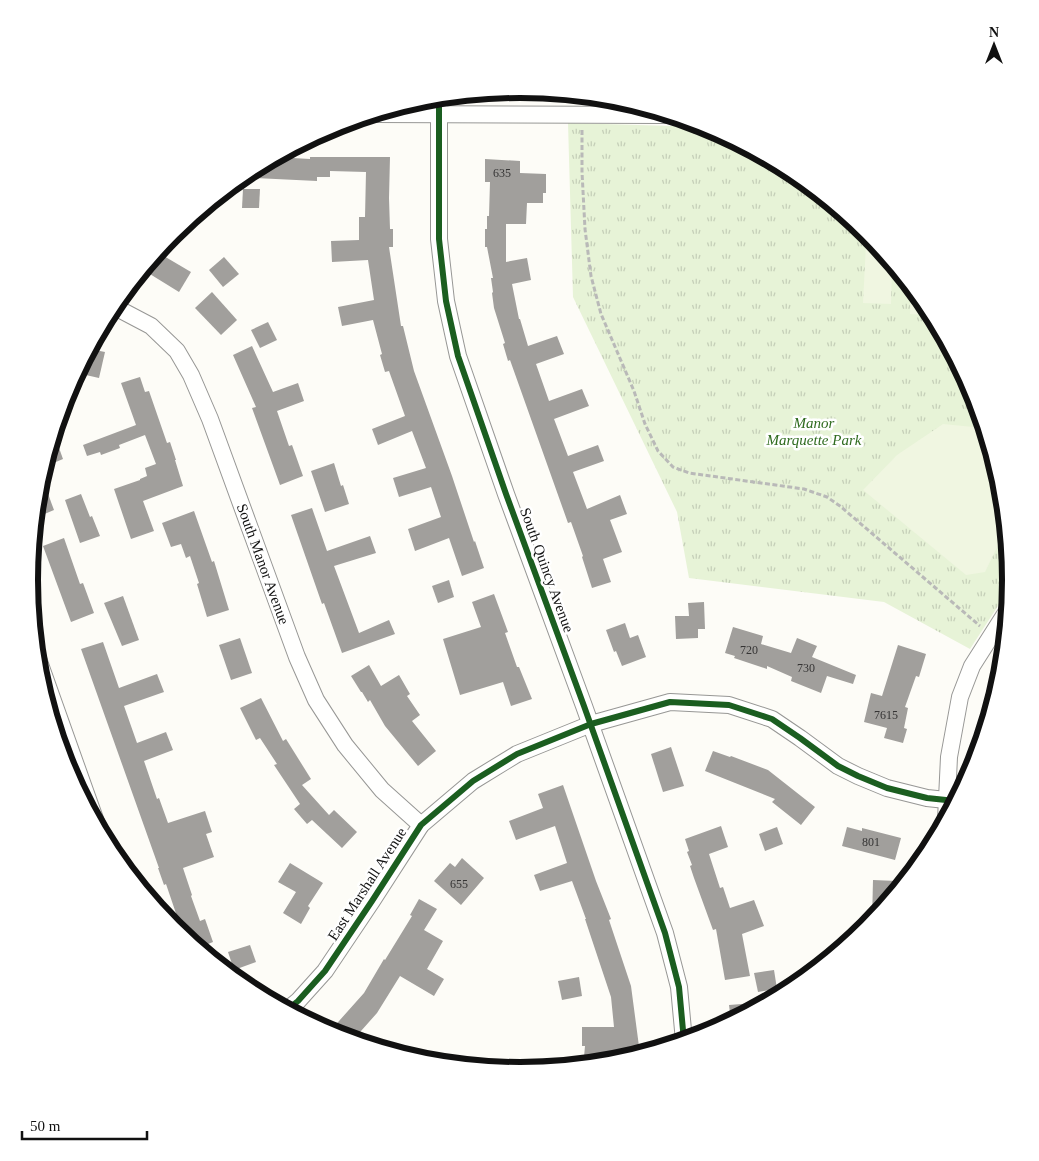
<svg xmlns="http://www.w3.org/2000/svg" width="1039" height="1161" viewBox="0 0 1039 1161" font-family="Georgia,serif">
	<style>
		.grass { fill: url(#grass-tufts) }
		.pitch { fill: #f0f6e1 }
		.building { fill: #a19f9c }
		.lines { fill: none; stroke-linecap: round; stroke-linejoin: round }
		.minor-casing { stroke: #979795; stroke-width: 18 }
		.path { stroke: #b9b9b8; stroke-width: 3; stroke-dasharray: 5 2.5; stroke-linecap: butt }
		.minor { stroke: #fffffe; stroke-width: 16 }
		.cycleway-casing { stroke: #fff; stroke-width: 9 }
		.cycleway { stroke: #1b5e20; stroke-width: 6 }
		.labels { text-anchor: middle; stroke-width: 5; stroke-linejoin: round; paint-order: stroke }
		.number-label { font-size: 12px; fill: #353434 }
		.park-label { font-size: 15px; font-style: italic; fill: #2f6b1f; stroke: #fff }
		.street-label { font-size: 15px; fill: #111; stroke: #fff }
		.rim { fill: none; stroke: #111; stroke-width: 6 }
	</style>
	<defs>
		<pattern id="grass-tufts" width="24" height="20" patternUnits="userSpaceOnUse" patternTransform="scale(1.25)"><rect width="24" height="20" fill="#e7f3d7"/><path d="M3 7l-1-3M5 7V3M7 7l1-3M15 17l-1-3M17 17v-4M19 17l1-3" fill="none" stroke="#c5cfb8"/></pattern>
	</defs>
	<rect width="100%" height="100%" fill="#fdfcf7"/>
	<path class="grass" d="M 568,123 L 708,127 L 792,173 L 867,234 L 928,308 L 973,393 L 1001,485 L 1010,581 L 1009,589 L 970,649 L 884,602 L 689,578 L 677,512 L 573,297 Z"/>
	<g class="pitch">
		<path d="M 866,244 L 875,244 L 892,265 L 891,304 L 863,303 Z"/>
		<path d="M 911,287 L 925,305 L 925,315 L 910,314 Z"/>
		<path d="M 943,424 L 984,428 L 1001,485 L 1005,531 L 985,572 L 966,575 L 863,490 L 897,455 Z"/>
	</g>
	<g class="building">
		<path d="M 275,157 L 310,159 L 310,157 L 390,157 L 389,198 L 390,229 L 393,229 L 393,247 L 389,247 L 401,326 L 403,326 L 414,371 L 452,476 L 474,542 L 475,541 L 484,568 L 462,576 L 449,538 L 415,551 L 408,529 L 441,517 L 431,487 L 399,497 L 393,478 L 426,468 L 412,431 L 378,445 L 372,429 L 405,416 L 389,371 L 385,372 L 380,355 L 382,354 L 373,320 L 342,326 L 338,307 L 374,300 L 368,260 L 332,262 L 331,241 L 359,240 L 359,217 L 365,217 L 366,172 L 330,171 L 330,177 L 317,177 L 317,181 L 255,178 L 255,168 Z"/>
		<path d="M 485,159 L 520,161 L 520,173 L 546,174 L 546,193 L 543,193 L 543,203 L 527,203 L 526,224 L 506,224 L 506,262 L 527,258 L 531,280 L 512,284 L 519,319 L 520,319 L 528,346 L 557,336 L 564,354 L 536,364 L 549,401 L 582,389 L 589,406 L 554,419 L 568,456 L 598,445 L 604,461 L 573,472 L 587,509 L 620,495 L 627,514 L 610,520 L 622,552 L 603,559 L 611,582 L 592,588 L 582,557 L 583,556 L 571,522 L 568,523 L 510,360 L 508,361 L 503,344 L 505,343 L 494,308 L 492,293 L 493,292 L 491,278 L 493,278 L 487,247 L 485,247 L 485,229 L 487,229 L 487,216 L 489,216 L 490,182 L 485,182 Z"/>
		<path d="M 243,189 L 260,189 L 259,208 L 242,208 Z"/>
		<path d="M 157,252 L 191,272 L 179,292 L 145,271 Z"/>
		<path d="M 224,257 L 239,274 L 223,287 L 209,270 Z"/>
		<path d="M 212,292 L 237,320 L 221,335 L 195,308 Z"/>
		<path d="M 268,322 L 277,340 L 260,348 L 251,330 Z"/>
		<path d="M 252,346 L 273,392 L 298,383 L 304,401 L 277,411 L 289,446 L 292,445 L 303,476 L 280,485 L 252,408 L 256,407 L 233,355 Z"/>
		<path d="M 90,349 L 105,352 L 99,378 L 77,373 Z"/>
		<path d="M 140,377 L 145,392 L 149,391 L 167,443 L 170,442 L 176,460 L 175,460 L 183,486 L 143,501 L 154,531 L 131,539 L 114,489 L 140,480 L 140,479 L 147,476 L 145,468 L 156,464 L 145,435 L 119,445 L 120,448 L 101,455 L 100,452 L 87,456 L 83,445 L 136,425 L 121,383 Z"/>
		<path d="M 54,434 L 63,459 L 44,467 Z"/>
		<path d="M 334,463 L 341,486 L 343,485 L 349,504 L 325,512 L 311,471 Z"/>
		<path d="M 41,475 L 54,510 L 35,518 L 38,484 Z"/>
		<path d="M 81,494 L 90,517 L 92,516 L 100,536 L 80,543 L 65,500 Z"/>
		<path d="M 312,508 L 327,551 L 370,536 L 376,553 L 334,566 L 359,633 L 389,620 L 395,634 L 342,653 L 324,603 L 322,604 L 291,515 Z"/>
		<path d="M 194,511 L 212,562 L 214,561 L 229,610 L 207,617 L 197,584 L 199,583 L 190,556 L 186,558 L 181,544 L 171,547 L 162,523 Z"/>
		<path d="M 64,538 L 80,584 L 83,583 L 94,613 L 71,622 L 43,546 Z"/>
		<path d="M 449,580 L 454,597 L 438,603 L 432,586 Z"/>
		<path d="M 494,594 L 508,632 L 505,633 L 517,667 L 519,667 L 532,699 L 511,706 L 503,682 L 460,695 L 443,639 L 481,627 L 472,602 Z"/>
		<path d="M 123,596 L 139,640 L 122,646 L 104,603 Z"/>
		<path d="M 704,602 L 705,629 L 698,629 L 698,638 L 676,639 L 675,616 L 689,616 L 688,603 Z"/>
		<path d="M 625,623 L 630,638 L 638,635 L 646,657 L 622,666 L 616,651 L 614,652 L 606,630 Z"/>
		<path d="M 733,627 L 763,636 L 761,644 L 791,653 L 797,638 L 817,646 L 812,657 L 856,675 L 853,684 L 827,676 L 821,693 L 791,681 L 792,677 L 767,666 L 767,669 L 734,658 L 735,656 L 725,653 Z"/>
		<path d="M 240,638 L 252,673 L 231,680 L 219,645 Z"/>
		<path d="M 103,642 L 119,688 L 157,674 L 164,692 L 124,706 L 137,743 L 166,732 L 173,750 L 144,761 L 157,799 L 159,798 L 168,823 L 205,811 L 212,832 L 206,834 L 214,857 L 183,868 L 192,895 L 191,896 L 200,921 L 205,919 L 213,942 L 198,948 L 184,937 L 166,884 L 164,885 L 158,868 L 159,868 L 81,649 Z"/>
		<path d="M 898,645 L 926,654 L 919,677 L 916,676 L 905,707 L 908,708 L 904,728 L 907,729 L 903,743 L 884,738 L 887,728 L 864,722 L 871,693 L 882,696 Z"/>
		<path d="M 369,665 L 381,686 L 399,675 L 410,694 L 407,696 L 420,715 L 412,721 L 436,751 L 418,766 L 385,726 L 370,700 L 368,702 L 362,692 L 361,692 L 351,676 Z"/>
		<path d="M 261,698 L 283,741 L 286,739 L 311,779 L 302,785 L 329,815 L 334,810 L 357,832 L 342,848 L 312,820 L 307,824 L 294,809 L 300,804 L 274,765 L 277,764 L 260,738 L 256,740 L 240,708 Z"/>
		<path d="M 671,747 L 684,786 L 663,792 L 651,754 Z"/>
		<path d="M 713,751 L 730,757 L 731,756 L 768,770 L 815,807 L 801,825 L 772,802 L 775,799 L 705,771 Z"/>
		<path d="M 563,785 L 596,881 L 611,919 L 609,920 L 631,986 L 640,1054 L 615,1062 L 614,1059 L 584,1057 L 585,1046 L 582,1046 L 582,1027 L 614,1027 L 611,997 L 585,919 L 586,919 L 572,881 L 540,891 L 534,875 L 567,863 L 555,826 L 516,840 L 509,821 L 543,808 L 538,794 Z"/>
		<path d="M 721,826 L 728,847 L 709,854 L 720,888 L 723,887 L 730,908 L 754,900 L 764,926 L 742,934 L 750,976 L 725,980 L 716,929 L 713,930 L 694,878 L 690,866 L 692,865 L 687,852 L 689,851 L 685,839 Z"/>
		<path d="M 777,827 L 783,844 L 765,851 L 759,834 Z"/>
		<path d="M 847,827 L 862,831 L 862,828 L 901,838 L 895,860 L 842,846 Z"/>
		<path d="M 462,858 L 484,878 L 461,905 L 434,881 L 450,863 L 455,867 Z"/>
		<path d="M 290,863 L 323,883 L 308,906 L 310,908 L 301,924 L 283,913 L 296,892 L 278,882 Z"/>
		<path d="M 873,880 L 897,881 L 896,891 L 872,921 Z"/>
		<path d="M 419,899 L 437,909 L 424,930 L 443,941 L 427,969 L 444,979 L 434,996 L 400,976 L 377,1013 L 353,1040 L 337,1035 L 331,1030 L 364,993 L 384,959 L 385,960 L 412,916 L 410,915 Z"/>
		<path d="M 250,945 L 256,962 L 234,970 L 228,952 Z"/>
		<path d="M 774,970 L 777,989 L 758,992 L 754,973 Z"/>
		<path d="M 579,977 L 582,996 L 562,1000 L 558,981 Z"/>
		<path d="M 767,1002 L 737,1018 L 731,1021 L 729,1005 Z"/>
	</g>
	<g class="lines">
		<g class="minor-casing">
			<g id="minor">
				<path d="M 439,98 L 439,239 L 446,301 L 458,356 L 506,494 L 584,706 L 665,933 L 679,987 L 684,1041"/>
				<path d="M 375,114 L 667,115"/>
				<path d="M 113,306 L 151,326 L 177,351 L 191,375 L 210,419 L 297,657 L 316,700 L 345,745 L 382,790 L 421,825"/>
				<path d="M 36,653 L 99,830"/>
				<path d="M 946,820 L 949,757 L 960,697 L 972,666 L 1007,611"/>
				<path d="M 287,1010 L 298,1001 L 325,971 L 372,901 L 421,825 L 473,781 L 517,754 L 591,724 L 670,702 L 729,705 L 772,719 L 800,738 L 838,766 L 858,776 L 887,788 L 927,798 L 946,800"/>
			</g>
		</g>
		<path class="path" d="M 582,130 L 582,172 L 585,229 L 591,276 L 601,314 L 634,391 L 645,424 L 658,451 L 673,467 L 689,473 L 804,489 L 827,497 L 840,506 L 980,626"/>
		<use href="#minor" class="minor"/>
		<g class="cycleway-casing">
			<g id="cycleway">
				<path d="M 439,98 L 439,239 L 446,301 L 458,356 L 506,494 L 584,706 L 665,933 L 679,987 L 684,1041"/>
				<path d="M 287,1010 L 298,1001 L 325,971 L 372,901 L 421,825 L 473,781 L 517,754 L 591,724 L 670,702 L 729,705 L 772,719 L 800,738 L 838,766 L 858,776 L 887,788 L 927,798 L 946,800"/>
			</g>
		</g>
		<use href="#cycleway" class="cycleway"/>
	</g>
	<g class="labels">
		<g class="number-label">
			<text x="502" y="177">635</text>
			<text x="749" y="654">720</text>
			<text x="806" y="672">730</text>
			<text x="886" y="719">7615</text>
			<text x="871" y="846">801</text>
			<text x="459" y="888">655</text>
		</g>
		<g class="park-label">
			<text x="814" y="428">Manor<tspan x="814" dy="17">Marquette Park</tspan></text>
		</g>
		<g class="street-label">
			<text transform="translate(263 564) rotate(70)" y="5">South Manor Avenue</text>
			<text transform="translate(547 570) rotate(70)" y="5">South Quincy Avenue</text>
			<text transform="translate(367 884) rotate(-57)" y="5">East Marshall Avenue</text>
		</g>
	</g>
	<path d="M0 0H1039V1161H0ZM38 580a482 482 0 1 1 964 0a482 482 0 1 1-964 0Z" fill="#fff" fill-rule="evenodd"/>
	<path class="rim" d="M38 580a482 482 0 1 1 964 0a482 482 0 1 1-964 0Z"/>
	<g transform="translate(994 45)" stroke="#ffffff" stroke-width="4" paint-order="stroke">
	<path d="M0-4L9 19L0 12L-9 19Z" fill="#111111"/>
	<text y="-8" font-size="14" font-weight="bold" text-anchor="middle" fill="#111111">N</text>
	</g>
	<path d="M22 1131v8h125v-8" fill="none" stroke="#111111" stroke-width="2.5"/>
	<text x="30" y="1131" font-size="15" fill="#111111" stroke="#ffffff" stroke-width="4" paint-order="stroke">50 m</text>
</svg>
